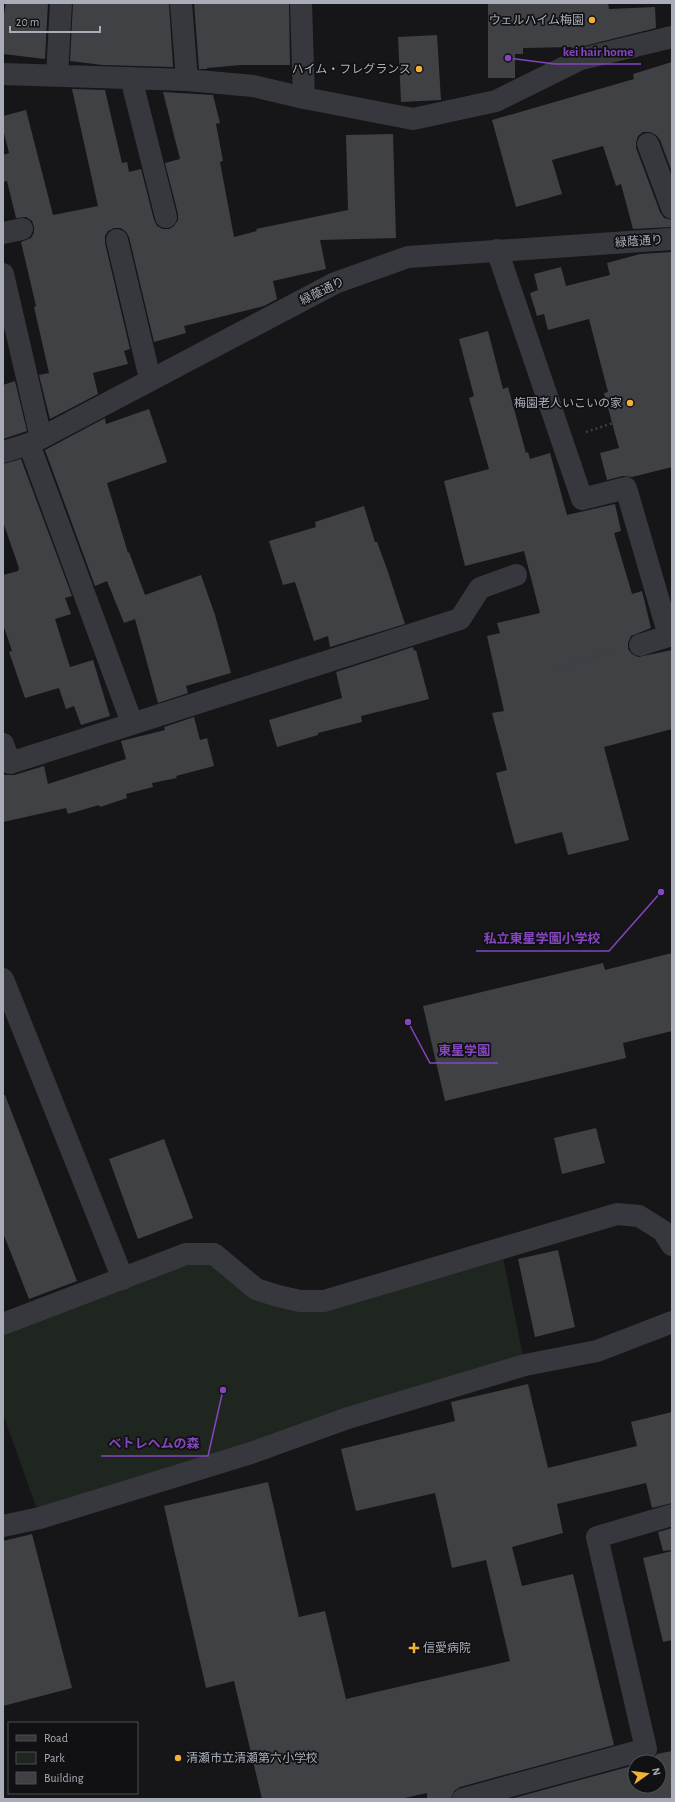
<svg xmlns="http://www.w3.org/2000/svg" width="675" height="1802" viewBox="0 0 675 1802" font-family="'Alegreya Sans','Noto Sans JP',sans-serif">
<style>
.green{fill:#1e261f}
.building{fill:#404145}
.lines{fill:none;stroke-linecap:round;stroke-linejoin:round}
.path{stroke:#3d3f44;stroke-width:2.5;stroke-dasharray:2 3;stroke-linecap:butt}
.minor{stroke:#37383d;stroke-width:22}
.poi-dot{fill:#f2b134;stroke:#111113;stroke-width:1.5}
.labels{text-anchor:middle;dominant-baseline:central;stroke-width:3.5;stroke-linejoin:round;paint-order:stroke}
.poi-label{font-size:12px;fill:#a8adb8;stroke:#111113;text-anchor:end}
.street-label{font-size:12px;fill:#a8adb8;stroke:#111113}
.leader{fill:none;stroke:#8446be;stroke-width:1.5}
.callout-dot{fill:#8446be;stroke:#111113;stroke-width:1.5}
.callout-label{font-size:13px;text-anchor:middle;font-weight:bold;fill:#8446be;stroke:#111113;stroke-width:3.5;stroke-linejoin:round;paint-order:stroke}
</style>
<rect width="100%" height="100%" fill="#161618"/>
<path class="green" d="M 501,1248 L 525,1365 L 40,1518 L 3,1414 L 3,1324 L 186,1254 L 300,1301 Z"/>
<path class="building" d="M 6,3 L 48,3 L 45,59 L 3,54 L 3,19 Z
M 73,3 L 169,3 L 173,67 L 102,65 L 70,61 Z
M 194,3 L 289,3 L 290,65 L 241,65 L 207,68 L 207,69 L 199,69 Z
M 488,3 L 608,3 L 609,9 L 655,7 L 656,28 L 572,49 L 572,47 L 523,48 L 523,54 L 515,54 L 515,78 L 488,78 Z
M 437,35 L 441,100 L 401,102 L 398,37 Z
M 672,62 L 672,172 L 660,140 L 656,135 L 650,132 L 643,132 L 638,136 L 636,142 L 636,148 L 660,212 L 664,218 L 672,220 L 672,227 L 633,229 L 621,184 L 616,186 L 603,146 L 552,160 L 562,194 L 516,207 L 492,120 L 634,79 L 633,74 Z
M 72,89 L 105,90 L 122,163 L 127,162 L 129,172 L 141,169 L 154,220 L 157,226 L 163,229 L 169,229 L 174,226 L 178,220 L 178,214 L 165,163 L 180,159 L 163,92 L 213,95 L 220,123 L 216,124 L 223,161 L 220,162 L 234,237 L 257,231 L 256,229 L 348,210 L 346,135 L 393,134 L 396,238 L 320,240 L 326,269 L 273,281 L 277,299 L 264,306 L 184,326 L 186,333 L 154,342 L 129,237 L 126,232 L 121,228 L 114,228 L 108,231 L 105,236 L 105,243 L 130,349 L 124,351 L 128,364 L 93,373 L 98,394 L 50,419 L 39,375 L 49,373 L 34,307 L 36,306 L 21,242 L 31,238 L 34,233 L 34,227 L 32,221 L 26,217 L 16,218 L 7,181 L 3,182 L 3,155 L 9,153 L 3,129 L 3,116 L 26,110 L 53,215 L 98,206 Z
M 672,252 L 672,467 L 632,477 L 623,476 L 607,480 L 600,453 L 619,448 L 604,393 L 608,392 L 589,319 L 548,330 L 544,314 L 537,316 L 530,293 L 538,290 L 534,274 L 561,267 L 566,286 L 610,275 L 607,263 L 640,254 Z
M 488,331 L 503,389 L 508,387 L 526,453 L 528,452 L 530,459 L 550,453 L 567,515 L 615,504 L 621,531 L 614,533 L 632,594 L 642,591 L 651,628 L 631,636 L 628,643 L 628,649 L 632,654 L 638,657 L 672,650 L 672,729 L 604,747 L 629,840 L 568,855 L 562,832 L 515,844 L 496,773 L 507,770 L 492,713 L 504,711 L 487,636 L 500,633 L 497,623 L 540,613 L 524,551 L 465,566 L 444,481 L 489,469 L 469,398 L 474,396 L 459,339 Z
M 15,381 L 27,431 L 3,439 L 3,385 Z
M 149,409 L 167,462 L 107,483 L 128,553 L 129,552 L 145,595 L 201,575 L 215,615 L 231,673 L 186,686 L 188,693 L 158,703 L 135,619 L 124,623 L 107,581 L 95,586 L 45,450 L 105,418 L 106,424 Z
M 21,459 L 72,596 L 65,598 L 71,614 L 55,619 L 70,667 L 93,660 L 110,716 L 81,725 L 74,706 L 66,709 L 59,688 L 25,698 L 9,652 L 12,651 L 3,624 L 3,575 L 18,571 L 19,568 L 3,522 L 3,464 Z
M 364,506 L 375,542 L 377,542 L 387,569 L 405,624 L 330,647 L 328,636 L 314,641 L 295,582 L 283,585 L 269,541 L 316,527 L 315,522 Z
M 413,647 L 414,651 L 416,650 L 429,699 L 361,716 L 362,722 L 318,733 L 318,735 L 277,747 L 269,720 L 342,698 L 336,672 Z
M 194,717 L 200,740 L 207,738 L 214,766 L 176,776 L 177,778 L 152,783 L 153,787 L 126,794 L 127,798 L 100,807 L 99,805 L 68,814 L 66,808 L 3,822 L 3,775 L 14,775 L 44,766 L 48,784 L 126,759 L 121,741 L 165,730 L 164,727 Z
M 672,953 L 672,1031 L 623,1043 L 626,1058 L 445,1101 L 423,1006 L 603,963 L 605,970 Z
M 3,1095 L 5,1095 L 77,1281 L 29,1299 L 3,1233 Z
M 596,1128 L 605,1163 L 562,1174 L 554,1138 Z
M 164,1139 L 193,1218 L 138,1239 L 109,1159 Z
M 558,1250 L 575,1327 L 535,1337 L 518,1259 Z
M 528,1384 L 548,1468 L 637,1446 L 631,1422 L 672,1412 L 672,1503 L 652,1508 L 646,1483 L 557,1504 L 563,1533 L 512,1547 L 522,1586 L 573,1574 L 614,1745 L 460,1787 L 454,1791 L 451,1799 L 427,1799 L 427,1793 L 400,1799 L 262,1799 L 234,1681 L 206,1688 L 164,1506 L 268,1482 L 299,1617 L 325,1611 L 346,1699 L 510,1661 L 486,1560 L 452,1568 L 435,1493 L 356,1511 L 341,1449 L 455,1421 L 451,1402 Z
M 672,1528 L 672,1550 L 663,1551 L 658,1532 Z
M 32,1534 L 72,1688 L 3,1706 L 3,1541 Z
M 672,1551 L 672,1640 L 663,1642 L 643,1558 Z
M 672,1751 L 672,1799 L 510,1799 L 635,1765 L 635,1786 L 659,1786 L 659,1762 L 646,1762 L 654,1758 L 657,1754 Z"/>
<g class="lines">
<path class="path" d="M 586,432 L 613,423
M 554,668 L 614,652"/>
<path class="minor" d="M 181,3 L 187,80
M 301,3 L 304,98
M 3,74 L 187,80 L 253,86 L 304,98 L 413,119 L 496,101 L 581,59 L 672,37
M 57,75 L 61,3
M 131,78 L 166,217
M 648,144 L 672,208
M 3,233 L 22,229
M 117,240 L 150,379
M 497,250 L 582,499 L 626,488 L 669,636
M 3,274 L 41,438
M 29,444 L 132,723
M 3,452 L 29,444 L 41,438 L 335,283 L 408,257 L 672,239
M 640,645 L 672,635
M 3,744 L 10,763 L 460,619 L 480,588 L 516,575
M 3,979 L 123,1279
M 3,1324 L 186,1254 L 214,1254 L 256,1289 L 278,1296 L 300,1301 L 324,1301 L 617,1214 L 639,1216 L 663,1231 L 672,1245
M 3,1526 L 40,1518 L 254,1452 L 348,1418 L 525,1365 L 597,1351 L 672,1322
M 463,1799 L 646,1749 L 597,1537 L 672,1515"/>
</g>
<g class="poi-dot">
<circle cx="592" cy="20" r="4"/>
<circle cx="419" cy="69" r="4"/>
<circle cx="630" cy="403" r="4"/>
<path d="M412 1642h4v4h4v4h-4v4h-4v-4h-4v-4h4z"/>
<circle cx="178" cy="1758" r="4"/>
</g>
<g class="labels">
<g class="poi-label">
<text x="584" y="20">ウェルハイム梅園</text>
<text x="411" y="69">ハイム・フレグランス</text>
<text x="622" y="403">梅園老人いこいの家</text>
<text x="423" y="1648" text-anchor="start">信愛病院</text>
<text x="186" y="1758" text-anchor="start">清瀬市立清瀬第六小学校</text>
</g>
<g class="street-label">
<text transform="translate(639 241) rotate(-4)">緑蔭通り</text>
<text transform="translate(322 291) rotate(-26)">緑蔭通り</text>
</g>
</g>
<path class="leader" d="M508 58L555 64H641M661 892L609 951H476M408 1022L430 1063H498M223 1390L208 1456H101"/>
<g class="callout-dot">
<circle cx="508" cy="58" r="4"/>
<circle cx="661" cy="892" r="4"/>
<circle cx="408" cy="1022" r="4"/>
<circle cx="223" cy="1390" r="4"/>
</g>
<g class="callout-label">
<text x="598" y="56">kei hair home</text>
<text x="542" y="943">私立東星学園小学校</text>
<text x="464" y="1055">東星学園</text>
<text x="154" y="1448">ベトレヘムの森</text>
</g>
<rect width="675" height="1802" fill="none" stroke="#a8adb8" stroke-width="8"/>
<rect x="8" y="1722" width="130" height="72" fill="#111113" stroke="#4d4f55"/>
<rect x="16" y="1735" width="20" height="6" fill="#37383d" stroke="#4d4f55"/>
<text x="44" y="1742" font-size="12" fill="#a8adb8">Road</text>
<rect x="16" y="1752" width="20" height="12" fill="#1e261f" stroke="#4d4f55"/>
<text x="44" y="1762" font-size="12" fill="#a8adb8">Park</text>
<rect x="16" y="1772" width="20" height="12" fill="#404145" stroke="#4d4f55"/>
<text x="44" y="1782" font-size="12" fill="#a8adb8">Building</text>
<g transform="translate(647 1774) rotate(76)"><circle r="19" fill="#111113" stroke="#4d4f55"/>
<path d="M0-3L7 15L0 10L-7 15Z" fill="#f2b134"/>
<text y="-6" font-size="11" font-weight="bold" text-anchor="middle" fill="#a8adb8">N</text>
</g>
<path d="M10 26v6h90v-6" fill="none" stroke="#a8adb8" stroke-width="2"/>
<text x="16" y="26" font-size="12" fill="#a8adb8" stroke="#111113" stroke-width="3" paint-order="stroke">20 m</text>
</svg>
